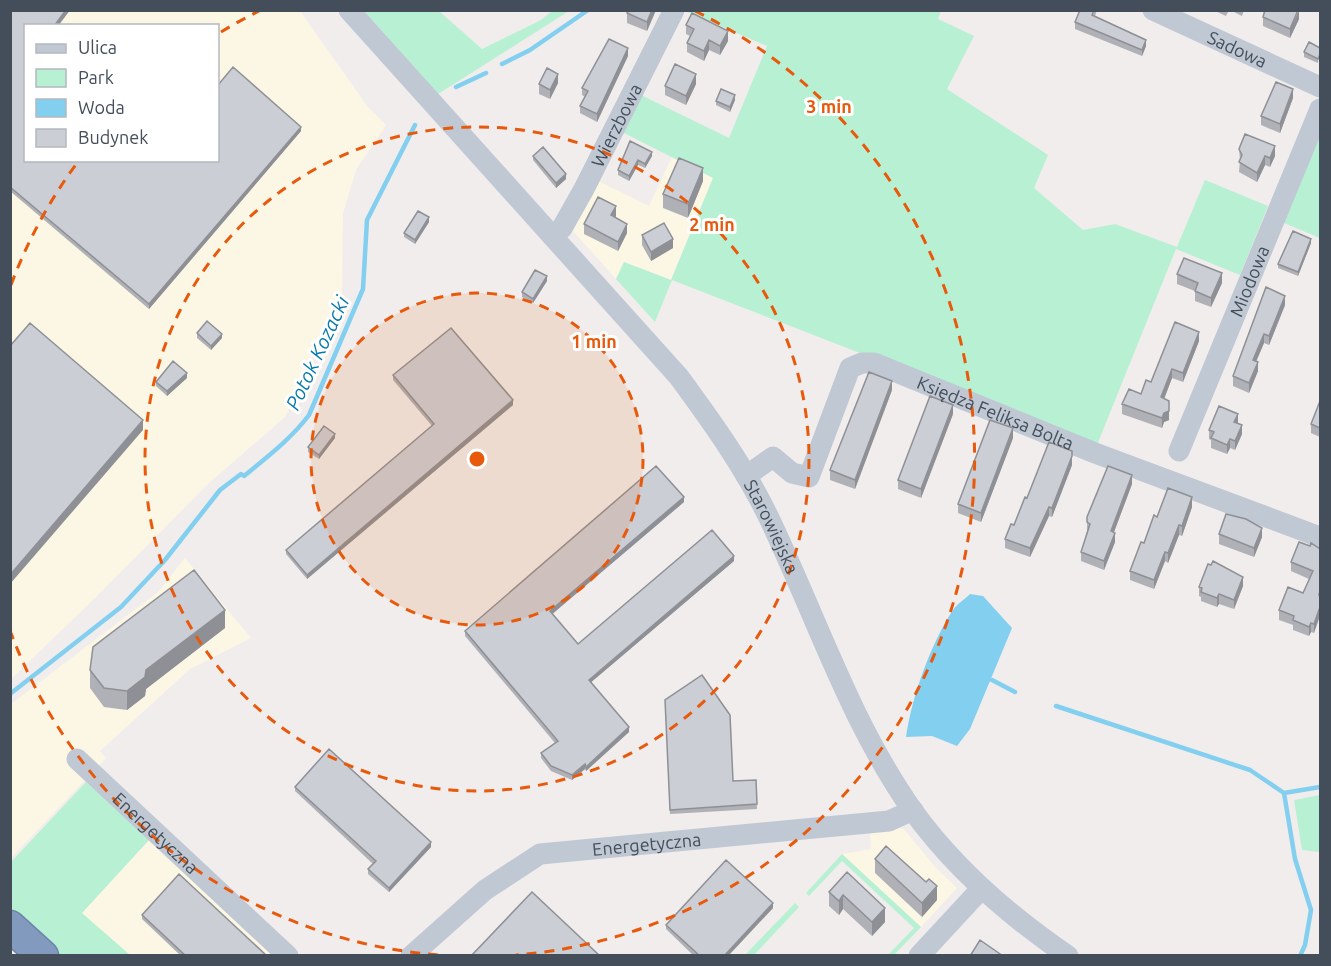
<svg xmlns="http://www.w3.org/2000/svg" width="1331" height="966" viewBox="0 0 1331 966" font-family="Ubuntu,sans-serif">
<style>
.commercial{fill:#fcf7e4;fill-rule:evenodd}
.green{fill:#b8f0d3}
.water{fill:#83cfef}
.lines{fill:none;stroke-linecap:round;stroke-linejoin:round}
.stream{stroke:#83cfef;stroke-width:4.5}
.highway-casing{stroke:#6d85aa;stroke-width:33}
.minor{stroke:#bfc8d3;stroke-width:21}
.highway{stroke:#829abe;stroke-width:30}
.wall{fill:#afb1b7}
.shaded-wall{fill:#8e9095}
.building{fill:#cbced5;stroke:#8e9095;stroke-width:1.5}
.ring{fill:none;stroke:#e8590c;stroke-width:3;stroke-dasharray:10 8}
.labels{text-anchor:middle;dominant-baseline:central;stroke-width:6;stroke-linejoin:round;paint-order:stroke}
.street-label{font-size:18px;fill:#444e5b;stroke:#fff}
.water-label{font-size:20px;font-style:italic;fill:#077aab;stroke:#fff}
.centre{fill:#e8590c;stroke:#fff;stroke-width:3}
.ring-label{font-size:18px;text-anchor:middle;font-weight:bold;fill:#e8590c;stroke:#fff;stroke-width:6;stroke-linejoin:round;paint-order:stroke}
</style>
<rect width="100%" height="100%" fill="#f0edec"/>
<path class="commercial" d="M 11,11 L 300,11 L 368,107 L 386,125 L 356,170 L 343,213 L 342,292 L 285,417 L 209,483 L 93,600 L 11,679 ZM 26,26 L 218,26 L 218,160 L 26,160 Z
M 672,157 L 713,178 L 671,280 L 624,262 L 616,279 L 573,231 L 598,181 L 649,206 Z
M 185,558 L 251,638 L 190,669 L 100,751 L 106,758 L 11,858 L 11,704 L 158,592 Z
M 903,828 L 936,868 L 957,888 L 921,927 L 842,854 L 871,849 L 870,831 Z
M 149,840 L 274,955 L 130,955 L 82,913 Z"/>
<path class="green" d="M 364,11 L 439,11 L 482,49 L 541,20 L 552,11 L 569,11 L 438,94 Z
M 685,11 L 941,11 L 938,19 L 974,36 L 947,89 L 1048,155 L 1034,188 L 1083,230 L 1115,224 L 1177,247 L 1205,180 L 1268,206 L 1240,275 L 1176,249 L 1097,445 L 672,280 L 655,322 L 616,279 L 624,262 L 671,280 L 713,178 L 622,132 L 641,95 L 729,138 L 767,46 Z
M 1320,132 L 1320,238 L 1284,223 Z
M 86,782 L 149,840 L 82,913 L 130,955 L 57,955 L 11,913 L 11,862 Z
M 1320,795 L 1320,852 L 1302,850 L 1294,800 Z
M 842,854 L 921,927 L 894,955 L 888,955 L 914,928 L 842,861 L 809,896 L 806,893 Z
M 795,903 L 799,907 L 754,955 L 745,955 Z"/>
<path class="water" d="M 970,594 L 983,596 L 1012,628 L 970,729 L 957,746 L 932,736 L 906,737 C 912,697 930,645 953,610 C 957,604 965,599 970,594 Z"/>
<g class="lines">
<path class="stream" d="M 502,64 L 530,50 L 588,10
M 456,87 L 486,73
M 992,680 L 1015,692
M 10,694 L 121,607 L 165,560 L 220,490 L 241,474 L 244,476 C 267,457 291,439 309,415 L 363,289 L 367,220 L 415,125
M 1056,706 L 1250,770 L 1284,793 L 1320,787
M 1284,793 L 1295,859 L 1311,910 L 1305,945 L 1300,956"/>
<defs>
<path id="highway" d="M 10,926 L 43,956"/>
</defs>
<use href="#highway" class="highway-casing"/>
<g class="minor">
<path id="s1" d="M 349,10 L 679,377 C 712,422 745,468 769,518 C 816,616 850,722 913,811 C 955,869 1008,915 1068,956"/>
<path id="s2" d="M 1153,10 L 1320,87"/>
<path id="s3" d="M 552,236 L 562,228 L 584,189 L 674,10"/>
<path id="s4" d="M 1179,451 L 1320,109"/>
<path id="s5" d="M 746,476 L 773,457 L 792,473 L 809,477 L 850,368 L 862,363 L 874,363 L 1095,453 L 1320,537"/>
<path id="s6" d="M 77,759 L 288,956"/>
<path id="s7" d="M 411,956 L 485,890 L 540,854 L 889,821 L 913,810"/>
<path d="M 919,956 L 981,889"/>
</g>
<use href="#highway" class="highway"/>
</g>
<path class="wall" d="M 10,10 L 70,10 L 58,26 L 26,26 L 26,160 L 301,131 L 149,309 L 10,191 Z
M 656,10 L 647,31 L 627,23 L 627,13 Z
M 1097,10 L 1095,16 L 1146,46 L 1142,56 L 1075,29 L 1075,22 Z
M 1213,10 L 1229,10 L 1226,16 Z
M 1230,10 L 1244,10 L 1242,16 Z
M 1263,17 L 1299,19 L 1290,38 L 1263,26 Z
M 686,25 L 728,41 L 720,55 L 709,50 L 704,61 L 687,52 L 687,43 L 690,36 L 686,34 Z
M 1320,48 L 1318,63 L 1304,57 L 1304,52 Z
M 628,56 L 597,122 L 580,113 L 580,106 L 585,97 L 582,95 L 582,88 Z
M 558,83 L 550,99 L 539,94 L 539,84 Z
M 696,84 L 686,105 L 665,95 L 665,86 Z
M 1293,98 L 1280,133 L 1261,125 L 1261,116 Z
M 735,100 L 730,112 L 716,105 L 716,101 Z
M 630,141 L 652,156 L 645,168 L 638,165 L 629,181 L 618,175 L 618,170 Z
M 1239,149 L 1275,156 L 1270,167 L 1265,165 L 1257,182 L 1239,172 L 1240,160 Z
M 533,156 L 566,179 L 556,188 L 533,160 Z
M 703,181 L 688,218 L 663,208 L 663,194 Z
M 616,216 L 615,217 L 627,233 L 618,251 L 584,234 L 584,224 Z
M 429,222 L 415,244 L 404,237 L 404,233 Z
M 642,235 L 673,248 L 651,261 L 642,245 Z
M 1311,243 L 1298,276 L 1278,268 L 1278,264 Z
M 1177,274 L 1222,283 L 1211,307 L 1195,301 L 1195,291 L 1177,284 Z
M 547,281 L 533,303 L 522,297 L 522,292 Z
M 1285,305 L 1269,345 L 1264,343 L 1256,361 L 1258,371 L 1249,393 L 1233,386 L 1233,376 Z
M 197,333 L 222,338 L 211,350 L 197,338 Z
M 1199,341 L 1183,382 L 1172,378 L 1164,399 L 1169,420 L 1164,422 L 1162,428 L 1122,414 L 1122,404 L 1141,394 L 1151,382 Z
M 393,375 L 513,405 L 307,579 L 286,554 L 286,550 L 432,426 L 393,380 Z
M 187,378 L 167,396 L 156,386 L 156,382 Z
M 892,390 L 855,489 L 830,480 L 830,470 Z
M 1320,401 L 1320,437 L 1311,433 L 1311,424 Z
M 953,414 L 921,498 L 898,489 L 898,480 Z
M 1237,423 L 1242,434 L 1235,450 L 1230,448 L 1227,454 L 1211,448 L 1211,440 L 1209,439 L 1209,430 Z
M 335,438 L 319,459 L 308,452 L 308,447 Z
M 1013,438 L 981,522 L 958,513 L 958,504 Z
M 1072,465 L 1052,517 L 1049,516 L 1030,557 L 1005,548 L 1005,539 L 1014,525 L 1027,498 Z
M 1132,484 L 1114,532 L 1115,542 L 1104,570 L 1081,561 L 1081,552 L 1087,532 L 1087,517 Z
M 684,502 L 552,614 L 578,644 L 734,561 L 591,682 L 629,732 L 586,771 L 585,769 L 572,780 L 551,771 L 541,758 L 541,753 L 555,743 L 465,636 L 465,631 Z
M 1192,507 L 1182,536 L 1179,535 L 1168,563 L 1165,561 L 1154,589 L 1130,580 L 1130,571 L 1157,517 Z
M 1219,534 L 1262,537 L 1254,557 L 1219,544 Z
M 1310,546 L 1320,549 L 1314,633 L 1311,632 L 1309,636 L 1293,630 L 1293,625 L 1279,620 L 1279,610 L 1303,593 L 1309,579 L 1291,571 L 1291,562 Z
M 1243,586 L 1234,609 L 1219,604 L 1217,607 L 1201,601 L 1201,597 L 1199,596 L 1199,587 Z
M 225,628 L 146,689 L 145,696 L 127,710 L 104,707 L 90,688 L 90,670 Z
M 665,700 L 733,781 L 756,780 L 757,809 L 670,814 Z
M 295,787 L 431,847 L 389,892 L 368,874 L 368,869 L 373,864 L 295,791 Z
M 875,859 L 937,900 L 922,917 L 875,873 Z
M 847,872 L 885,922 L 872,936 L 843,909 L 839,915 L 829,906 L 829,892 Z
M 773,908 L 728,956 L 694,956 L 666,929 L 666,925 Z
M 142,915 L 267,956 L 181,956 L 142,919 Z"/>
<path class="shaded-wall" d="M 66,10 L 70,10 L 58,26 L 54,26 Z
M 652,10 L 656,10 L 647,31 L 647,22 Z
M 1299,10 L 1299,19 L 1290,38 L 1290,29 Z
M 728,31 L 728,41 L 720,55 L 720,46 Z
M 709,40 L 709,50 L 704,61 L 704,51 Z
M 1146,40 L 1146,46 L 1142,56 L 1142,50 Z
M 628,48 L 628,56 L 597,122 L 597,114 Z
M 558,74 L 558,83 L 550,99 L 550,90 Z
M 696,74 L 696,84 L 686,105 L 686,96 Z
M 1293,89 L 1293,98 L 1280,133 L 1280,124 Z
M 735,95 L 735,100 L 730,112 L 730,107 Z
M 301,127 L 301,131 L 149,309 L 149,304 Z
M 1275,146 L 1275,156 L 1270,167 L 1270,158 Z
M 652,152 L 652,156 L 645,168 L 645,164 Z
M 1265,156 L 1265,165 L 1257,182 L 1257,173 Z
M 638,160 L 638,165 L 629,181 L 629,176 Z
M 703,168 L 703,181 L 688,218 L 688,204 Z
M 566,174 L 566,179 L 556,188 L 556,183 Z
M 616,206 L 616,216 L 611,225 L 611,215 Z
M 429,217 L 429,222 L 415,244 L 415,240 Z
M 627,224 L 627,233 L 618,251 L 618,242 Z
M 673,239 L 673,248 L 651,261 L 651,252 Z
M 1311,239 L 1311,243 L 1298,276 L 1298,272 Z
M 1222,273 L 1222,283 L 1211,307 L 1211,298 Z
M 547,276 L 547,281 L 533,303 L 533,299 Z
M 1285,296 L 1285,305 L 1269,345 L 1269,336 Z
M 1199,332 L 1199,341 L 1183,382 L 1183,373 Z
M 222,334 L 222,338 L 211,350 L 211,346 Z
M 1264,334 L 1264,343 L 1253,369 L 1253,360 Z
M 1258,362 L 1258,371 L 1249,393 L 1249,383 Z
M 1172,369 L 1172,378 L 1161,407 L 1161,397 Z
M 187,373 L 187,378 L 167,396 L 167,391 Z
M 892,381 L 892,390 L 855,489 L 855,480 Z
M 513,400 L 513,405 L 307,579 L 307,575 Z
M 1169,401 L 1169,420 L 1164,422 L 1162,428 L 1162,418 Z
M 953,405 L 953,414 L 921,498 L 921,489 Z
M 1238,414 L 1238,423 L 1234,422 Z
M 143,420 L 143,430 L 10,584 L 10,575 Z
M 1242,425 L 1242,434 L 1235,450 L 1235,441 Z
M 1013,428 L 1013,438 L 981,522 L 981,513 Z
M 335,434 L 335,438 L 319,459 L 319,455 Z
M 1230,439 L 1230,448 L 1227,454 L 1227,445 Z
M 1072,451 L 1072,465 L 1052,517 L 1052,508 Z
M 1132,475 L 1132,484 L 1111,540 L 1111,531 Z
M 684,497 L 684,502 L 550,616 L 550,611 Z
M 1192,497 L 1192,507 L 1182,536 L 1182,526 Z
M 1049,507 L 1049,516 L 1030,557 L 1030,548 Z
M 1179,525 L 1179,535 L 1168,563 L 1168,553 Z
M 1262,528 L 1262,537 L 1254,557 L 1254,548 Z
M 1115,533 L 1115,542 L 1104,570 L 1104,561 Z
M 1165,552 L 1165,561 L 1154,589 L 1154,580 Z
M 734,556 L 734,561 L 589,684 L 589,680 Z
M 1243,577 L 1243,586 L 1234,609 L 1234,600 Z
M 1219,594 L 1219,604 L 1217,607 L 1217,598 Z
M 1320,607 L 1320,616 L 1314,633 L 1314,624 Z
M 225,610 L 225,628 L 146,689 L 145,696 L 127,710 L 127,691 L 146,670 Z
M 1311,623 L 1311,632 L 1309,636 L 1309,627 Z
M 629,727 L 629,732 L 586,771 L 586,767 Z
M 585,764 L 585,769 L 572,780 L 572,775 Z
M 431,842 L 431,847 L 389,892 L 389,888 Z
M 937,886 L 937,900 L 922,917 L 922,903 Z
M 843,895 L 843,909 L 839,915 L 839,901 Z
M 773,903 L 773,908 L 728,956 L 724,956 Z
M 885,908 L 885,922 L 872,936 L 872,922 Z"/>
<path class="building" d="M 10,10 L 66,10 L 54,26 L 26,26 L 26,160 L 218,160 L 218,85 L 233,67 L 301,127 L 149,304 L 10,187 Z
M 629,10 L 652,10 L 647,22 L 627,13 Z
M 1080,10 L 1094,10 L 1092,15 L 1146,40 L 1142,50 L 1075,22 Z
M 1265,10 L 1298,10 L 1290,29 L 1263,17 Z
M 692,13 L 728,31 L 720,46 L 709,40 L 704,51 L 687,43 L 694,29 L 686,25 Z
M 609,39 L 628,48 L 597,114 L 580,106 L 588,91 L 582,88 Z
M 1309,42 L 1320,48 L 1320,54 L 1318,59 L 1304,52 Z
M 675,64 L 696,74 L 686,96 L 665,86 Z
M 547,68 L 558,74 L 550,90 L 539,84 Z
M 1276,82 L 1293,89 L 1280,124 L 1261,116 Z
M 721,89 L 735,95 L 730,107 L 716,101 Z
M 1245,134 L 1275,146 L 1270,158 L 1265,156 L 1257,173 L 1239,162 L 1242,155 L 1239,149 Z
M 630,141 L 652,152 L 645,164 L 638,160 L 629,176 L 618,170 Z
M 543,147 L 566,174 L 556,183 L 533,156 Z
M 679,158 L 703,168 L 688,204 L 663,194 Z
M 598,197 L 616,206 L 611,215 L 627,224 L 618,242 L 584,224 Z
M 418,211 L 429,217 L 415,240 L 404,233 Z
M 664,223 L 673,239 L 651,252 L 642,235 Z
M 1293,231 L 1311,239 L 1298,272 L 1278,264 Z
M 1184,258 L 1222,273 L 1211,298 L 1195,291 L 1198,283 L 1177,274 Z
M 535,270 L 547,276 L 533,299 L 522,292 Z
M 1266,287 L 1285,296 L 1269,336 L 1264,334 L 1253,360 L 1258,362 L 1249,383 L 1233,376 Z
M 207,321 L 222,334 L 211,346 L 197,333 Z
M 1175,322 L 1199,332 L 1183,373 L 1172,369 L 1161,397 L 1169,401 L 1169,411 L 1164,413 L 1162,418 L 1122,404 L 1129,389 L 1141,394 L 1146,380 L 1151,382 Z
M 30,323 L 143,420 L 10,575 L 10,346 Z
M 451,328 L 513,400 L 307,575 L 286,550 L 434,424 L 393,375 Z
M 173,361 L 187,373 L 167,391 L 156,382 Z
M 869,372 L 892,381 L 855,480 L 830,470 Z
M 930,396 L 953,405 L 921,489 L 898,480 Z
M 1320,401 L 1320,428 L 1311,424 Z
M 1219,406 L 1238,414 L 1234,422 L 1242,425 L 1235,441 L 1230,439 L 1227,445 L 1211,438 L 1214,432 L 1209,430 Z
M 990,420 L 1013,428 L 981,513 L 958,504 Z
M 324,426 L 335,434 L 319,455 L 308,447 Z
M 1049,442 L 1072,451 L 1072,456 L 1052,508 L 1049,507 L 1030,548 L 1005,539 L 1011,524 L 1014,525 L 1025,497 L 1027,498 Z
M 656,466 L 684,497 L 550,611 L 578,644 L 712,530 L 734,556 L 589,680 L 629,727 L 586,767 L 585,764 L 572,775 L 551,766 L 541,753 L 558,741 L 465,631 Z
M 1108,466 L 1132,475 L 1111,531 L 1115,533 L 1104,561 L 1081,552 L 1090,524 L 1087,522 L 1087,517 Z
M 1168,488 L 1192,497 L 1182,526 L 1179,525 L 1168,553 L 1165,552 L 1154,580 L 1130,571 L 1141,542 L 1144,543 L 1154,515 L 1157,517 Z
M 1226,514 L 1246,519 L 1262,528 L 1254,548 L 1219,534 Z
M 1299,542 L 1310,546 L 1311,543 L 1320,549 L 1320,591 L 1319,595 L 1320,597 L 1320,607 L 1314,624 L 1311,623 L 1309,627 L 1293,620 L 1294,616 L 1279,610 L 1288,587 L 1303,593 L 1313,571 L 1291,562 Z
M 1213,561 L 1243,577 L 1234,600 L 1219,594 L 1217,598 L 1201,592 L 1202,588 L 1199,587 L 1208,564 L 1211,565 Z
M 194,570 L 225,610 L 146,670 L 145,677 L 127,691 L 104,688 L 90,670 L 93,647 Z
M 702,675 L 730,715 L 733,781 L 756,780 L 757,804 L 670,810 L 665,700 Z
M 329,749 L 431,842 L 389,888 L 368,869 L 376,861 L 295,787 Z
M 886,846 L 926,882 L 929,879 L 937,886 L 922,903 L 875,859 Z
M 726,860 L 773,903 L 724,956 L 700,956 L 666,925 Z
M 847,872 L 885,908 L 872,922 L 843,895 L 839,901 L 829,892 Z
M 179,874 L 267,956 L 186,956 L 142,915 Z
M 532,892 L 600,956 L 471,956 Z
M 980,940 L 1003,956 L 970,956 Z"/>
<circle cx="477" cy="459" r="166" fill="#e8590c" fill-opacity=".12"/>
<g class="ring">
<circle cx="477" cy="459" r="166"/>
<circle cx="477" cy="459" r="332"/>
<path d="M438 955A498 498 0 0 1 11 633M11 285A498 498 0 0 1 77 163M221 32A498 498 0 0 1 259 11M695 11A498 498 0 0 1 516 955"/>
</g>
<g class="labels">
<g class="street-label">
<text stroke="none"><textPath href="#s2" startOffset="93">Sadowa</textPath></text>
<text stroke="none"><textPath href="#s3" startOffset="129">Wierzbowa</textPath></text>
<text stroke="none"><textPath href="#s4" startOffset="184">Miodowa</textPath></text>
<text stroke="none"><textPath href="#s5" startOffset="348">Księdza Feliksa Bolta</textPath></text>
<text stroke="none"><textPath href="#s1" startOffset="670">Starowiejska</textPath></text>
<text stroke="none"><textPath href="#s6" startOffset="108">Energetyczna</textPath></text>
<text stroke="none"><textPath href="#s7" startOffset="272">Energetyczna</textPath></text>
</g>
<g class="water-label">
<text transform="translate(317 353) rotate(-65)">Potok Kozacki</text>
</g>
</g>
<circle cx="477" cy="459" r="9" class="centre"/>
<g class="ring-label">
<text x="829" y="113">3 min</text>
<text x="712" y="231">2 min</text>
<text x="594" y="348">1 min</text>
</g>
<rect width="1331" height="966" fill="none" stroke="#444e5b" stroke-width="24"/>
<rect x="24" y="24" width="195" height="138" fill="#ffffff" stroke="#b4b8bd" stroke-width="1.5"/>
<rect x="36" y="44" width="30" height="9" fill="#bfc8d3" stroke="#b4b8bd" stroke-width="1.5"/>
<text x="78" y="54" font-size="18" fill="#444e5b">Ulica</text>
<rect x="36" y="69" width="30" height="18" fill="#b8f0d3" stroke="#b4b8bd" stroke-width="1.5"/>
<text x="78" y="84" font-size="18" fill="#444e5b">Park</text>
<rect x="36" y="99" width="30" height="18" fill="#83cfef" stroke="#b4b8bd" stroke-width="1.5"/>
<text x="78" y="114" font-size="18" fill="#444e5b">Woda</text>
<rect x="36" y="129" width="30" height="18" fill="#cbced5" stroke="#b4b8bd" stroke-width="1.5"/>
<text x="78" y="144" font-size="18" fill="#444e5b">Budynek</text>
</svg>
